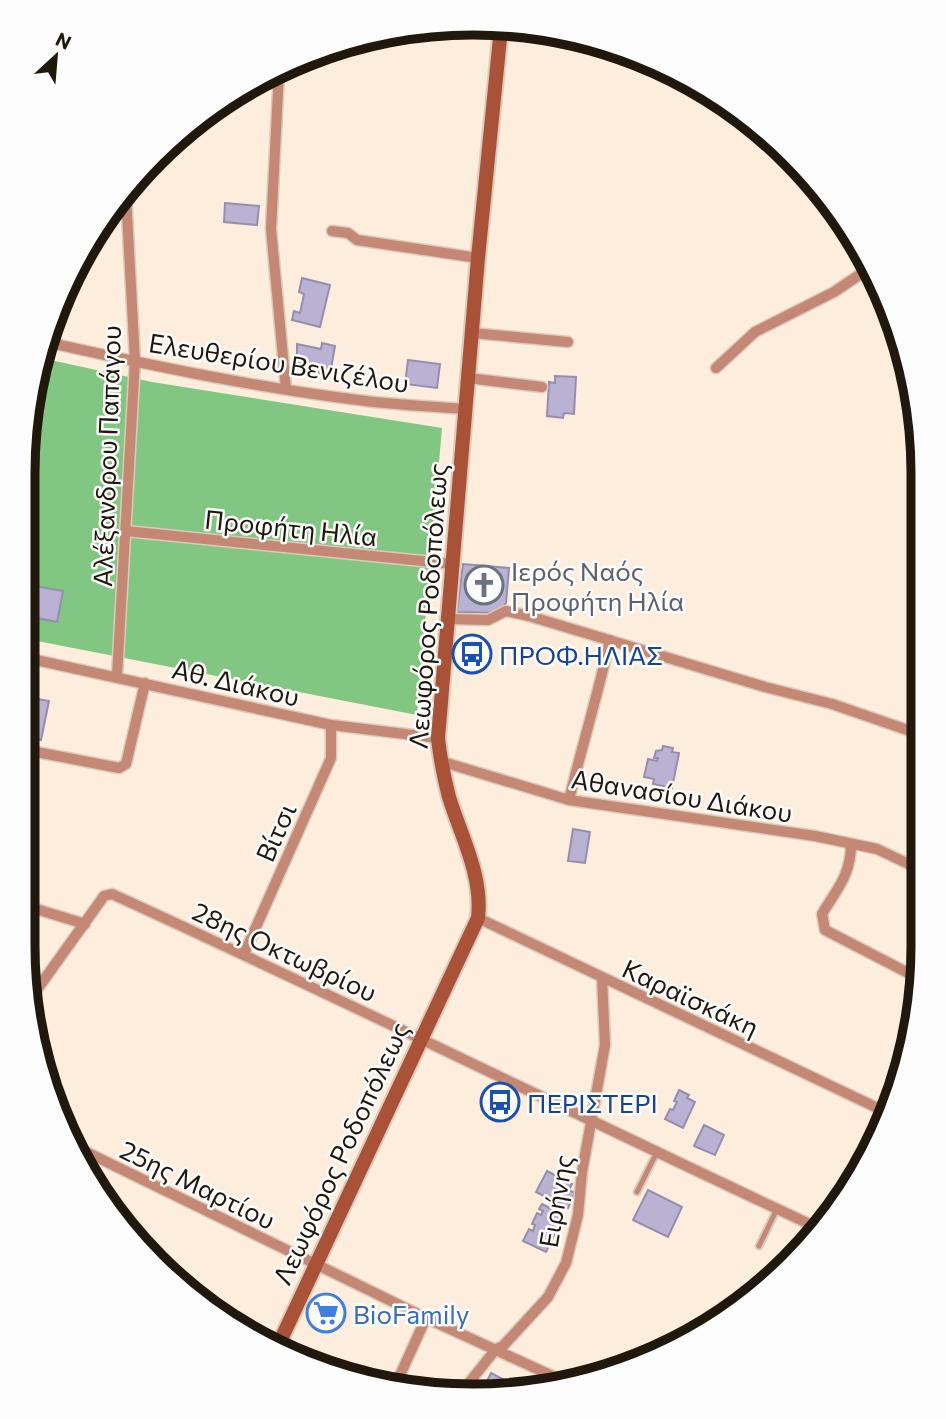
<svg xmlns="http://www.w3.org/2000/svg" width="946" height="1419" viewBox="0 0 946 1419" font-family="Commissioner,sans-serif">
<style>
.forest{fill:#81c782}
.building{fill:#bab2d3;stroke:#968eae;stroke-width:2}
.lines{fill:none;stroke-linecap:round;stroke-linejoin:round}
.lane-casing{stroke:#dacbbb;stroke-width:9}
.street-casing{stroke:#dacbbb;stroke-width:13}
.secondary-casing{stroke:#dacbbb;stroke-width:18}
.lane{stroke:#c58875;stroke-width:5}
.street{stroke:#c58875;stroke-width:10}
.secondary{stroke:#aa5238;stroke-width:14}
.labels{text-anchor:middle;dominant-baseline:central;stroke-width:5;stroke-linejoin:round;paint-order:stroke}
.street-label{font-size:26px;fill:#21180d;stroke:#fdfdfd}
.worship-label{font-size:26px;fill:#5b616d;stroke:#fdfdfd;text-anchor:start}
.transit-label{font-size:26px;fill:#164399;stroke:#fdfdfd;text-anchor:start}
.shop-label{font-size:26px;fill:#366cbe;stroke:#fdfdfd;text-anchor:start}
.rim{fill:none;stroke:#21180d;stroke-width:9}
</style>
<rect width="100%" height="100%" fill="#fdeddc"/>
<path class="forest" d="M 41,358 L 152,382 L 442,428 L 417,715 L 27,639 L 31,386 Z"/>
<path class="building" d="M 225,203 L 259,206 L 257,225 L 224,222 Z
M 302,278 L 330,285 L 320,327 L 292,320 L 294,311 L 300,313 L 304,294 L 299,292 Z
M 322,343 L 335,346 L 330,375 L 297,368 L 297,344 L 321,349 Z
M 408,360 L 440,364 L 437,388 L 405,384 Z
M 555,376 L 576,377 L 574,414 L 564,413 L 563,418 L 547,416 L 549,382 L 555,383 Z
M 463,564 L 509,568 L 506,603 L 499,613 L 457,612 Z
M 28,585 L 63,591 L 57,622 L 28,616 Z
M 27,697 L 49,701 L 41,740 L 26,737 Z
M 663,746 L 673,748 L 672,752 L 679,753 L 672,788 L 653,784 L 654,779 L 644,777 L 648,759 L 657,761 L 658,758 L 654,758 L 656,751 L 662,750 Z
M 573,829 L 590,832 L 585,863 L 568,861 Z
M 679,1090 L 689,1095 L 687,1098 L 695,1102 L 683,1128 L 665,1119 L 670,1109 L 673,1110 L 677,1102 L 674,1101 Z
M 704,1125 L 724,1135 L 715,1155 L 694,1146 Z
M 547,1171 L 572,1184 L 569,1190 L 575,1193 L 568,1208 L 536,1192 Z
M 648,1190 L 682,1207 L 668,1237 L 633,1220 Z
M 542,1204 L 564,1215 L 546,1252 L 523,1241 L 529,1229 L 533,1231 L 535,1225 L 532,1224 L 537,1213 L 541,1215 L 543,1211 L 539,1209 Z
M 323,1297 L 341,1305 L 329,1329 L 312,1320 Z
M 295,1349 L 319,1360 L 316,1366 L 301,1362 L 291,1357 Z
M 491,1373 L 522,1389 L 521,1390 L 481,1393 Z"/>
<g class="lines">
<defs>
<path id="lane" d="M 637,1192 L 657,1152
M 759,1246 L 777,1209"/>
<path id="street" d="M 279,72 L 271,229 L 286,389
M 332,231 L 348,233 L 357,240 L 478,258
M 472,333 L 568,342
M 46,342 C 149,365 253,387 358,400 C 393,405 429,406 465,409
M 716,368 L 755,332 L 834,292 L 868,269
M 468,378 L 542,387
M 126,531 L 452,564
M 447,619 L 488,620 L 506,611 L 529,616 L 765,687 L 832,704 L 919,734
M 27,658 L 331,725 L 438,738
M 117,676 L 135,361 L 126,195
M 26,750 L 119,768 L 126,764 L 145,683
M 440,761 L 569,800 L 815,836 L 877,849 L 917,868
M 569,800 C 582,746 598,694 610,640
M 851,844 C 851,875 837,889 822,914 L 825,930 L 916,977
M 23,905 L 85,924
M 478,918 L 888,1113
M 244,954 L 331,758 L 331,725
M 31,998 L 104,896 L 112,894 C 349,1002 582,1118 818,1228
M 74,1146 L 426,1318 L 570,1384
M 396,1384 L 426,1318
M 460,1394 L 496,1349 L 503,1346 L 548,1297 L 566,1263 L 578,1215 L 582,1172 L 605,1045 L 602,978"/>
<path id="secondary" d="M 277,1348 L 478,918 C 483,876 461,836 449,797 C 444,777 440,758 438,738 L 478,258 L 501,28"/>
</defs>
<use href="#lane" class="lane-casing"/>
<use href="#street" class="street-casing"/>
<use href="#secondary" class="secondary-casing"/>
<use href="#lane" class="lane"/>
<use href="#street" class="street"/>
<use href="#secondary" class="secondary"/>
</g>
<defs>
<symbol id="church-ring" viewBox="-11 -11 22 22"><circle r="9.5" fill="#fdfdfd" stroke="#6b7280" stroke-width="1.5"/><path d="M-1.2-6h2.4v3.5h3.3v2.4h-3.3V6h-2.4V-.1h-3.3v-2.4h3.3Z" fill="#6b7280"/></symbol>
<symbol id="bus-ring" viewBox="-11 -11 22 22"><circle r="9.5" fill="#fdfdfd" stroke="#1a4fb4" stroke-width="1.5"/><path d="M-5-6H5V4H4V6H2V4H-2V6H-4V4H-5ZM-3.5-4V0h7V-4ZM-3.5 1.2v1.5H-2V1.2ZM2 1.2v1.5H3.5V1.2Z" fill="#1a4fb4"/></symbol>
<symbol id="supermarket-ring" viewBox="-11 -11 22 22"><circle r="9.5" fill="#fdfdfd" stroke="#3f7fe0" stroke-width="1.5"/><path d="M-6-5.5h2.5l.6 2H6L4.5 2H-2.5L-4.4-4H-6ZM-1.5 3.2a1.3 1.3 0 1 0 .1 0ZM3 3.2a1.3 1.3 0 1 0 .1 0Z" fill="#3f7fe0"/></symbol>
</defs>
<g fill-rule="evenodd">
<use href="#church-ring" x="462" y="563" width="44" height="44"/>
<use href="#bus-ring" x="450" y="632" width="44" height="44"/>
<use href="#bus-ring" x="478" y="1080" width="44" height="44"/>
<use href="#supermarket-ring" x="304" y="1291" width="44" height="44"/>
</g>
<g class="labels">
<g class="street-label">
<text transform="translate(279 362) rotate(9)">Ελευθερίου Βενιζέλου</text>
<text transform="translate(106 456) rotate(-88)">Αλέξανδρου Παπάγου</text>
<text transform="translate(291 527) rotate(6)">Προφήτη Ηλία</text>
<text transform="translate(427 606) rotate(-86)">Λεωφόρος Ροδοπόλεως</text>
<text transform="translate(236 682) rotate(13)">Αθ. Διάκου</text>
<text transform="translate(682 795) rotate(9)">Αθανασίου Διάκου</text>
<text transform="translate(275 832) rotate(-66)">Βίτσι</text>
<text transform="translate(285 951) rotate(25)">28ης Οκτωβρίου</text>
<text transform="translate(691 997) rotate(25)">Καραϊσκάκη</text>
<text transform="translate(340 1153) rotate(-65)">Λεωφόρος Ροδοπόλεως</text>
<text transform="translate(198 1184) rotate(26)">25ης Μαρτίου</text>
<text transform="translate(555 1201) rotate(-80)">Ειρήνης</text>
</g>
<g class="worship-label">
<text x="511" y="570">Ιερός Ναός<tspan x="511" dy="30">Προφήτη Ηλία</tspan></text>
</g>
<g class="transit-label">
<text x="499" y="654">ΠΡΟΦ.ΗΛΙΑΣ</text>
<text x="527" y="1102">ΠΕΡΙΣΤΕΡΙ</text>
</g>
<g class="shop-label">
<text x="353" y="1313">BioFamily</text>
</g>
</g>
<path d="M0 0H946V1419H0ZM473 35H473A438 438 0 0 1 911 473V946A438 438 0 0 1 473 1384H473A438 438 0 0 1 35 946V473A438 438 0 0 1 473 35Z" fill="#fdfdfd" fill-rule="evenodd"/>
<path class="rim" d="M473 35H473A438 438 0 0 1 911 473V946A438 438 0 0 1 473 1384H473A438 438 0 0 1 35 946V473A438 438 0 0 1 473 35Z"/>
<g transform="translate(56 56) rotate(26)" stroke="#fdfdfd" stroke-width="5" paint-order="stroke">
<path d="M0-5L12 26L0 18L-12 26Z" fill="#21180d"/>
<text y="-10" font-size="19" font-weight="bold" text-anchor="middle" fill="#21180d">N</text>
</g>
</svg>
